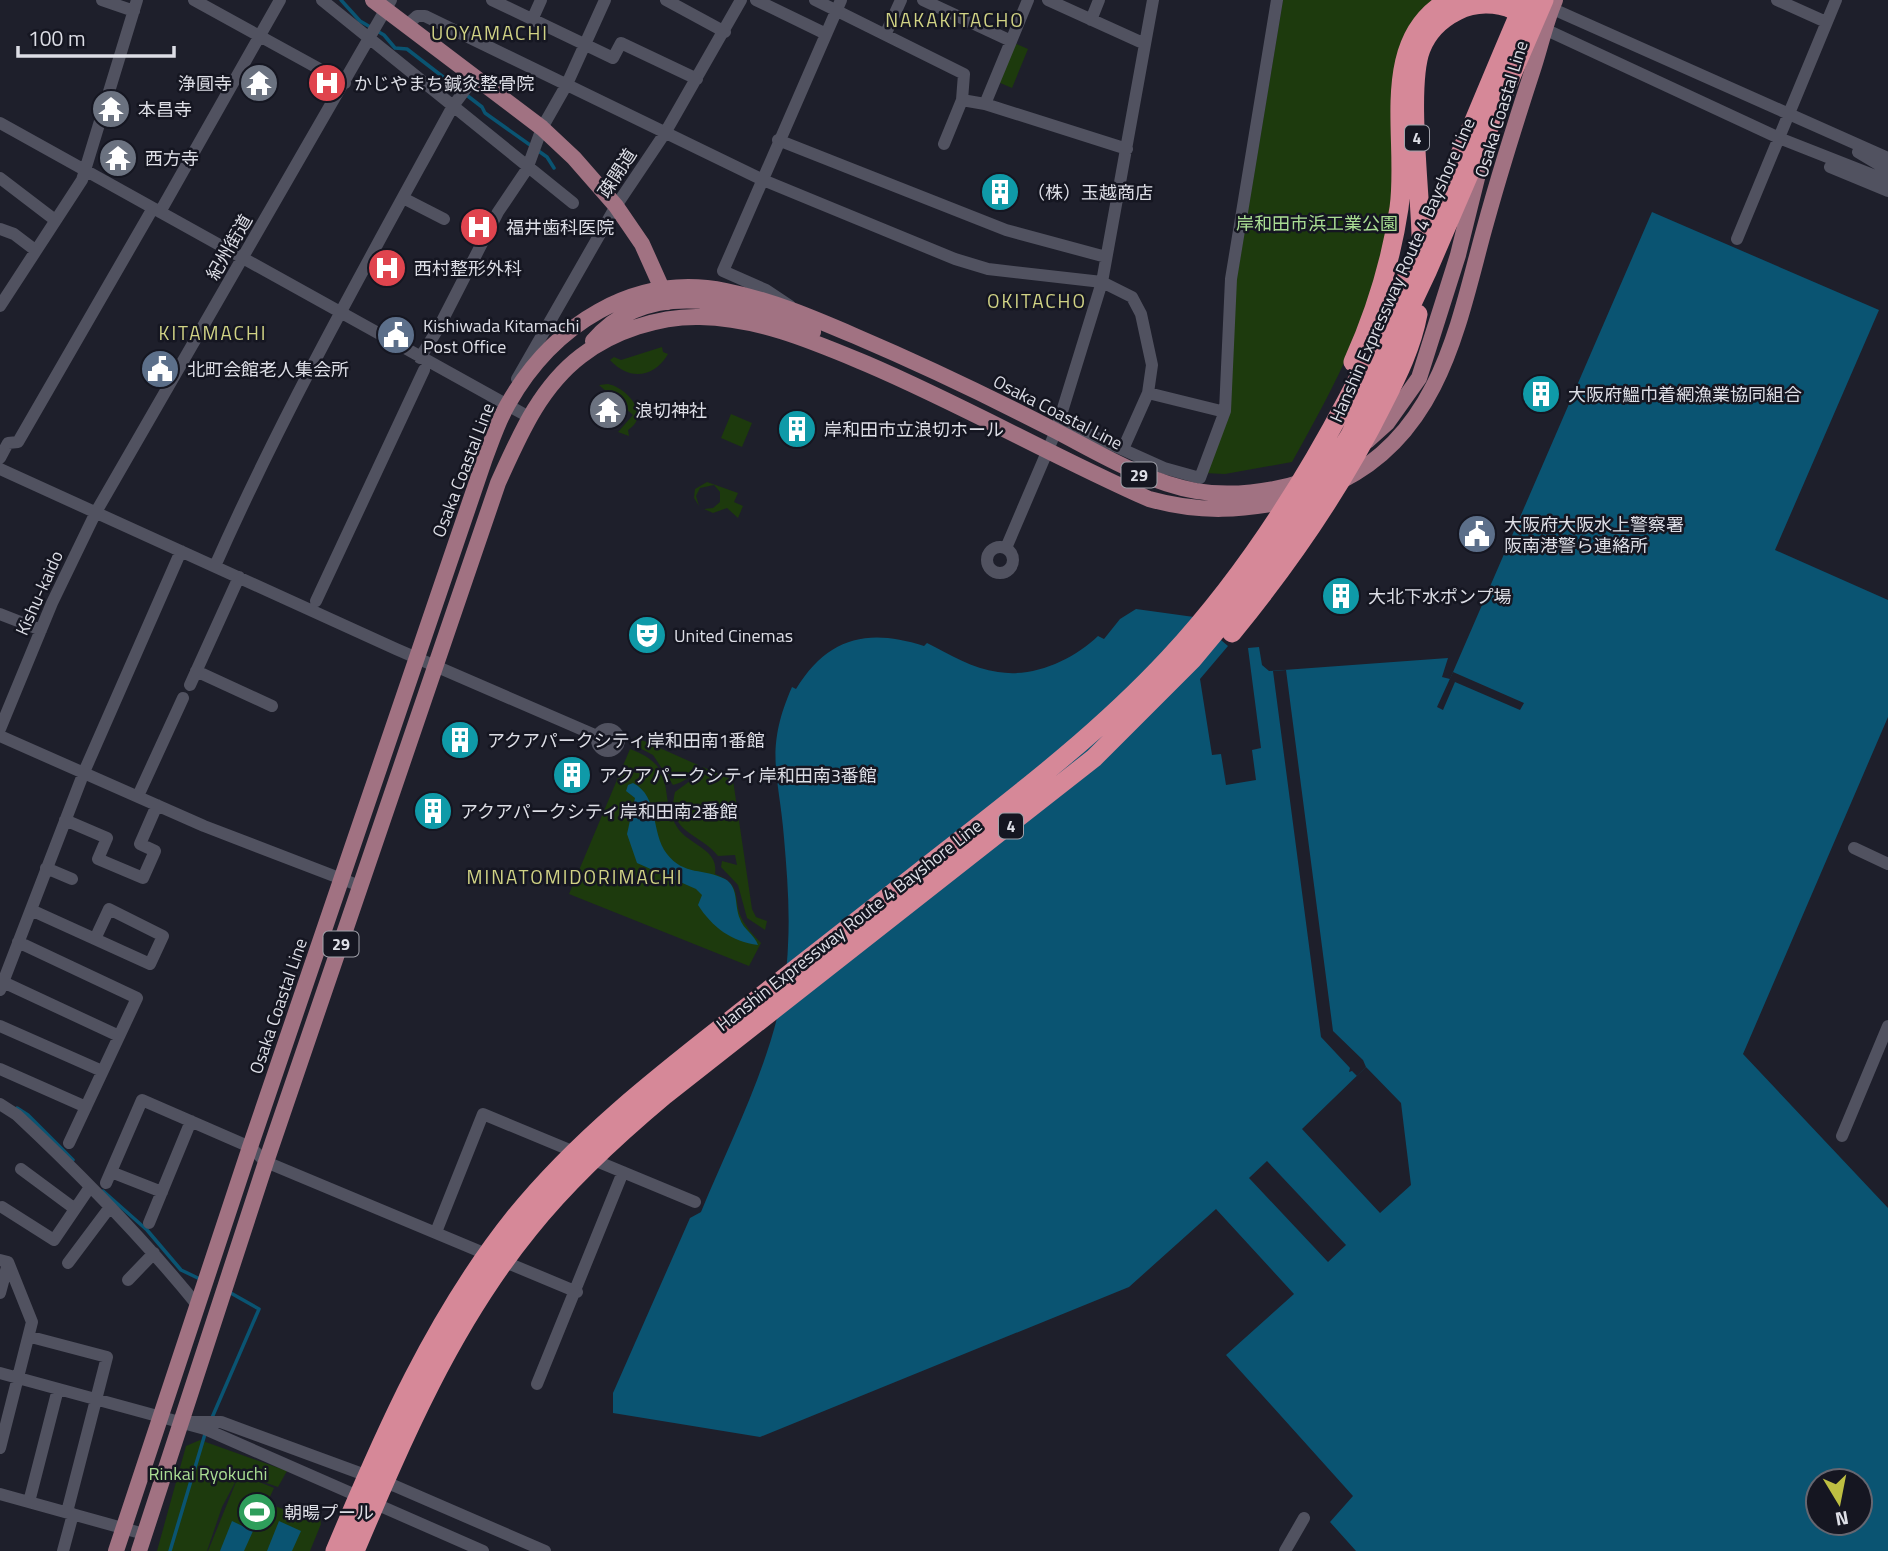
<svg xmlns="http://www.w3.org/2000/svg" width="1888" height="1551" viewBox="0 0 1888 1551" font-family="'Titillium Web','Noto Sans JP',sans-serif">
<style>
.green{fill:#1d3a0d}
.water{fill:#0a5472;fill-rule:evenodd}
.pier{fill:#1e1f2b}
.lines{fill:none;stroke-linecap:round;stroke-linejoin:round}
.stream{stroke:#0a5472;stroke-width:3.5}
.minor{stroke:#515260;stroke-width:12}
.major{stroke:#a17282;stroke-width:16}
.highway{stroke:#d68898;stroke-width:19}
.labels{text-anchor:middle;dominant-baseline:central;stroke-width:5;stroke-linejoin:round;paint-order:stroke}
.shield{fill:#151621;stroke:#a1a2ab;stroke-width:2}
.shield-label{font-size:16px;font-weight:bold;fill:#dddee6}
.poi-label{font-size:18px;fill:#dddee6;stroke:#151621;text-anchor:start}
.street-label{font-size:18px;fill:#dddee6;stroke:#151621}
.park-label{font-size:18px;fill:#a9dd93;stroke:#151621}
.neighbourhood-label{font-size:19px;letter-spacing:2px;fill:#d1d385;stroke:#151621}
</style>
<rect width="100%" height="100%" fill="#1e1f2b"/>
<path class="green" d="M 1283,0 L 1432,0 C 1372,60 1399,122 1393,196 C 1392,215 1387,235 1383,253 C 1366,328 1329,396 1292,462 L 1225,474 L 1204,473 L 1228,412 L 1234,295 Z
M 1014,43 L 1028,49 L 1012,88 L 998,82 Z
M 662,347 L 663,352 L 668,354 C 654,378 629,381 610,360 L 614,357 L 621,360 Z
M 608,384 C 628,388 651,416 628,430 L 629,436 L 618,432 L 633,415 L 599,385 Z
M 731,414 L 752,423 L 742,447 L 721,438 Z
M 707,482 L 738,493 L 734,502 L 743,506 L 738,518 L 727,508 L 713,513 L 704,509 L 713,508 L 720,502 L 720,492 L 714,485 L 700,488 L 696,496 L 699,506 L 694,498 L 695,489 Z
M 635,737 L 698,765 C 693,776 684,782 673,785 L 653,755 L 632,744 Z
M 630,749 C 680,767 657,795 677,827 C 689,846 719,848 715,874 C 745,886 731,899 743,921 C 747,928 755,937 761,943 L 749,966 L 569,894 Z
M 703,767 L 733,780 L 752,909 L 756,917 L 767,921 L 765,930 L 747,918 L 738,885 L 721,867 L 722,861 L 737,865 L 735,855 L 718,856 C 701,833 665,833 675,792 L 694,778 Z
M 200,1440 L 287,1471 L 278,1487 L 240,1474 L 274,1488 L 267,1503 L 312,1520 L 315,1516 L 314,1503 L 318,1505 L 321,1524 L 310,1551 L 208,1551 L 238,1477 L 222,1507 L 207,1551 L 157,1551 L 186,1446 Z"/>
<path class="water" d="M 1652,212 L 1879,310 L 1775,550 L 1888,600 L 1888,717 L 1743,1054 L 1888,1208 L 1888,1551 L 1356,1551 L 1330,1522 L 1353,1496 L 1226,1355 L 1294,1294 L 1216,1209 L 1129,1287 L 760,1437 L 613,1413 L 613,1393 L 690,1218 L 701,1212 C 736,1127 785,1038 788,945 C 790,910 787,873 784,838 C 779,774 764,751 792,687 L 796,689 C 828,637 868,628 924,646 L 927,643 C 949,654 973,669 998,672 C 1033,678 1073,660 1098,636 L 1104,639 L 1120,619 L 1136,609 L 1194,617 L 1228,646 L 1200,679 L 1212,755 L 1221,754 L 1226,785 L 1256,780 L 1252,750 L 1261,748 L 1248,648 L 1259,647 L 1262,665 L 1269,671 L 1448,658 L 1442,677 L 1450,679 ZM 1366,1067 L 1401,1103 L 1411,1185 L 1380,1213 L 1302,1129 ZM 1267,1161 L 1346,1245 L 1328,1262 L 1249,1178 ZM 1818,1481 L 1860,1481 L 1860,1523 L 1818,1523 Z
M 633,783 C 660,797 650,832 667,854 C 684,876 704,868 725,879 C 739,887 734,905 740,919 C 743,929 755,935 758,945 C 732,942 712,927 698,905 L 702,895 L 696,889 L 637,863 L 627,834 L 635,798 L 626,791 L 628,785 Z
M 232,1521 L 253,1531 L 244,1551 L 220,1551 Z
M 279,1521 L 301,1531 L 292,1551 L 267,1551 Z"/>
<path class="pier" d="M 1286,670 L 1333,1031 L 1363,1060 L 1366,1067 L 1357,1076 L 1352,1071 L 1349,1072 L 1350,1068 L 1321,1037 L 1273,671 Z
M 1453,672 L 1524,703 L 1520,710 L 1455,682 L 1443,710 L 1437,707 Z"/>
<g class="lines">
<path class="stream" d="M 341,0 L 360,21 L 384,35 L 395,48 L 407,49 L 482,107 L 485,113 L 547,157 L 554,168
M 17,1108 L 28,1115 L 73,1160
M 103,1191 L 147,1230 L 181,1270 L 202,1280
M 211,1420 L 259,1309 L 229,1292
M 170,1551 L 205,1434"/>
<path class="minor" d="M 102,0 L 134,11
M 194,0 L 345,83
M 322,0 L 573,203
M 492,0 L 613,58 L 621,43 L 697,79
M 666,0 L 725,32
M 756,0 L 824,33
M 815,0 L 964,74 L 962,100 L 944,144
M 923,0 L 1011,41
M 1048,0 L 1145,44
M 1777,0 L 1826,22
M 1544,5 L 1888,158
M 532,20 L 541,0
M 1091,20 L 1099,0
M 407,25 L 417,16 L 425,16 L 763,180 L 955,259 L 988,269 L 1102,282 L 1132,297 L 1141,314 L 1152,365 L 1148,393 L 1123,449
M 1538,26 L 1779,138 L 1888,181
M 886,33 L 901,0
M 962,100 L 985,104 L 1127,149
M 985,104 L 1028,0
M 0,123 L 529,417
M 778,140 L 1006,230 L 1106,257
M 1858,152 L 1888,170
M 1830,167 L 1888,191
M 0,178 L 55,220
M 403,198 L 444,219
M 160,212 L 280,0
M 0,229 L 14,234 L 35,250
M 1737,239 L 1836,0
M 0,306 L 82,180 L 137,0
M 790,306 L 766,290 L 723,271 L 841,0
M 420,358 L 439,327 L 498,212 L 527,169 L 542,128 L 567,84 L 605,0
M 517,379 L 616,206 L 665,133 L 741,0
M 1148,393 L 1221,411
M 1056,431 L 1077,429 L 1164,468 L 1200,478 L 1225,411 L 1231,279 L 1277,0
M 0,458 L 8,443 L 18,442 L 153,208
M 0,469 L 396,649 L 597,736
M987 560a13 13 0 1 1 26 0a13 13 0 1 1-26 0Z
M 1006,548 L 1056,431 L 1102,282 L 1153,0
M 215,566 C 285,408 370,258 453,106 L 474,78
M 316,601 L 424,370
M 0,614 L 41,630
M 196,671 L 272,706
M 190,685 L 239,577
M597 740a11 11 0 1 1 22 0a11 11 0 1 1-22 0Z
M 0,729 L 52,603 L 96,512 L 391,0
M 0,736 L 204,826 L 360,886
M 138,796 L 183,698
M 65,820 L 107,838 L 98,859 L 143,878 L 155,851 L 140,844 L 157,805
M 1854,848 L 1888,864
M 46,868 L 72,879
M 31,910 L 150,964 L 163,936 L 109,909 L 95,939
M 18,942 L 137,998 L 69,1143
M 3,982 L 119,1036
M 0,990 L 84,772 L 181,551
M 0,1026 L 102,1071
M 0,1069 L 86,1107
M 0,1104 L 17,1115 C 81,1175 143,1238 198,1306
M 1842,1136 L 1888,1026
M 21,1169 L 75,1209
M 111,1172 L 162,1192
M 106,1183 L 142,1100 L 250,1147 L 266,1162 L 577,1292
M 2,1207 L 54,1240 L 90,1187
M 149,1223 L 191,1121
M 436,1232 L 483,1114 L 695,1202
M 0,1260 L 8,1262 L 32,1322 L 0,1448
M 68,1263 L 110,1207
M 128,1280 L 154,1253
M 0,1293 L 8,1263
M 31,1337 L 107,1357 L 67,1512
M 0,1373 L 205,1429 L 483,1551
M 537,1384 L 623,1172
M 191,1422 L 221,1422 L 395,1486 L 545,1551
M 0,1494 L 144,1534
M 29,1502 L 58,1389
M 63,1551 L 73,1514
M 1285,1551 L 1304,1518"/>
<path class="major" d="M 373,0 L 542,128 L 574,158 L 616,206 L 642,244 L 668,302
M 593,341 C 650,274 745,304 813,332
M 1367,441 L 1387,423 L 1419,378 L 1458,255 L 1480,166
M 1341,481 C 1440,432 1458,325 1484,230 C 1499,175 1516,121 1534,66 C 1541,44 1546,21 1555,0
M 116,1551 L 250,1147 L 485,458 C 492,440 498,421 508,404 C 552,326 634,272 726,291 C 771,300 813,318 855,336 C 923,365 990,397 1056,431 C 1102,455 1144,481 1196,491 C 1230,497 1272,492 1305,481
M 139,1551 L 266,1162 L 498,483 C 519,437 539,388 581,356 C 613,331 660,316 700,317 C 759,318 814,342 867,364 C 963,405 1054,457 1149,499 C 1203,514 1241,510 1295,500"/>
<path class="highway" d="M 1421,235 C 1420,191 1407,85 1421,49 C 1428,31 1441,19 1457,11 C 1475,2 1496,2 1514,10
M 1353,362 C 1375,313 1391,261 1399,208 C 1409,139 1376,41 1449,0
M 1232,633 C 1290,562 1342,487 1383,404 C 1398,375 1412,346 1418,314
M 335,1551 C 384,1434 435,1317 515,1217 C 578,1139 659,1076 737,1015 C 808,959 879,904 950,848 C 1027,788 1103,729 1169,658 C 1342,472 1426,229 1525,0
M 355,1551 C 403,1438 451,1325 529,1229 C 569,1179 616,1136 665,1095 L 1094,758 L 1193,659 L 1228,617 L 1289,534 L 1350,435 L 1427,272 L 1544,0"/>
</g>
<defs>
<symbol id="temple-disc" viewBox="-11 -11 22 22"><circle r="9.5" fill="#6b7280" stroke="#151621"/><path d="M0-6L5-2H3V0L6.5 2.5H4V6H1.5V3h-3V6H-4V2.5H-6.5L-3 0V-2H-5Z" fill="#fff"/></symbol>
<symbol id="hospital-disc" viewBox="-11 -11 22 22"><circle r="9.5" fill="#e0444e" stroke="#151621"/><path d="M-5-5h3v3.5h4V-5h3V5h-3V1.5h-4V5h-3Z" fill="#fff"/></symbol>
<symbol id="building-disc" viewBox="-11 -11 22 22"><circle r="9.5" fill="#0f9aa8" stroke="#151621"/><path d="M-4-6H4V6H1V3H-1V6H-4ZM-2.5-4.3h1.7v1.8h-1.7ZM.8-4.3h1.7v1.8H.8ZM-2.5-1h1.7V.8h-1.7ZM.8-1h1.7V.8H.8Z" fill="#fff"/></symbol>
<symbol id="civic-disc" viewBox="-11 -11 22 22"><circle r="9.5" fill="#5c6f8a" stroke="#151621"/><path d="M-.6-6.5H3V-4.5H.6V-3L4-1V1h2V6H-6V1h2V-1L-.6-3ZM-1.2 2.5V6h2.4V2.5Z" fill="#fff"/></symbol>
<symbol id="theatre-disc" viewBox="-11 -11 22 22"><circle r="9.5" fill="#0f9aa8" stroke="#151621"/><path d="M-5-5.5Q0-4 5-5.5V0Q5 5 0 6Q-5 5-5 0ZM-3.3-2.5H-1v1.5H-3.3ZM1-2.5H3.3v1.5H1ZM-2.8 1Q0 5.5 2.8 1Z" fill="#fff"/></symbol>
<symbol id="stadium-disc" viewBox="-11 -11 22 22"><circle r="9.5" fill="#2e9e5b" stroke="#151621"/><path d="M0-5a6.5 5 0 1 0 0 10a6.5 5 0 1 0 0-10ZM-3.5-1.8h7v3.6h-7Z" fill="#fff"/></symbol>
</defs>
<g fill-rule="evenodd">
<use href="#temple-disc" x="237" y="61" width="44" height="44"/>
<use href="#hospital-disc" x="305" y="61" width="44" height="44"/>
<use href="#temple-disc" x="89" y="87" width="44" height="44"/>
<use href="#temple-disc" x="96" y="136" width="44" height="44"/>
<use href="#building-disc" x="978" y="170" width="44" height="44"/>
<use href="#hospital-disc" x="457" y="205" width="44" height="44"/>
<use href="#hospital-disc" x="365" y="246" width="44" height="44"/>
<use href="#civic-disc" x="374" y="313" width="44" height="44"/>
<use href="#civic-disc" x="138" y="347" width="44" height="44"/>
<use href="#building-disc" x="1519" y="372" width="44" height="44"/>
<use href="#temple-disc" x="586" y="388" width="44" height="44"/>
<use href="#building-disc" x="775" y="407" width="44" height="44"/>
<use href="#civic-disc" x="1455" y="512" width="44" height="44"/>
<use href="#building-disc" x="1319" y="574" width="44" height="44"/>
<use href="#theatre-disc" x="625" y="613" width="44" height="44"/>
<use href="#building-disc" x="438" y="718" width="44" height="44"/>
<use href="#building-disc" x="550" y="753" width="44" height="44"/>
<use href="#building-disc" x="411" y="789" width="44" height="44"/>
<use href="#stadium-disc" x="235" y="1490" width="44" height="44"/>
</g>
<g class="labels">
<g class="shield">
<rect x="1405" y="125.5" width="24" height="25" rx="5"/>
<rect x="1121.5" y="462.5" width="35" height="25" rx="5"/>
<rect x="999" y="813.5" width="24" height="25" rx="5"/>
<rect x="323.5" y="931.5" width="35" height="25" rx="5"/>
</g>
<g class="shield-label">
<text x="1417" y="138">4</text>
<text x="1139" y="475">29</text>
<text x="1011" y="826">4</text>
<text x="341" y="944">29</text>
</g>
<g class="poi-label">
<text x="232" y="83" text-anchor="end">浄圓寺</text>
<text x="354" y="83">かじやまち鍼灸整骨院</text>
<text x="138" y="109">本昌寺</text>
<text x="145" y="158">西方寺</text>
<text x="1027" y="192">（株）玉越商店</text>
<text x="506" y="227">福井歯科医院</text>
<text x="414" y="268">西村整形外科</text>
<text x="423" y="325">Kishiwada Kitamachi<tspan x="423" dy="21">Post Office</tspan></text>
<text x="187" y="369">北町会館老人集会所</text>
<text x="1568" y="394">大阪府鰮巾着網漁業協同組合</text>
<text x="635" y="410">浪切神社</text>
<text x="824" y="429">岸和田市立浪切ホール</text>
<text x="1504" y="524">大阪府大阪水上警察署<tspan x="1504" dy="21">阪南港警ら連絡所</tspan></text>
<text x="1368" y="596">大北下水ポンプ場</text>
<text x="674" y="635">United Cinemas</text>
<text x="487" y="740">アクアパークシティ岸和田南1番館</text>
<text x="599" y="775">アクアパークシティ岸和田南3番館</text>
<text x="460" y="811">アクアパークシティ岸和田南2番館</text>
<text x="284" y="1512">朝暘プール</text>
</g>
<g class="street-label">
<text transform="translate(1501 109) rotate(-73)">Osaka Coastal Line</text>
<text transform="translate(617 173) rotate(-57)">疎開道</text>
<text transform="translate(229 247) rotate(-60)">紀州街道</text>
<text transform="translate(1402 270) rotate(-66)">Hanshin Expressway Route 4 Bayshore Line</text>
<text transform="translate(1058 412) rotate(27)">Osaka Coastal Line</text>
<text transform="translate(463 470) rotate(-69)">Osaka Coastal Line</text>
<text transform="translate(39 593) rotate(-66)">Kishu-kaido</text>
<text transform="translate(849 925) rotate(-38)">Hanshin Expressway Route 4 Bayshore Line</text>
<text transform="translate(278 1006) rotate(-71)">Osaka Coastal Line</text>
</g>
<g class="park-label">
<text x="1317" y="223">岸和田市浜工業公園</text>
<text x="208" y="1473">Rinkai Ryokuchi</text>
</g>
<g class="neighbourhood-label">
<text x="955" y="19">NAKAKITACHO</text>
<text x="490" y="32">UOYAMACHI</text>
<text x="1037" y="300">OKITACHO</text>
<text x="213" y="332">KITAMACHI</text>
<text x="575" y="876">MINATOMIDORIMACHI</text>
</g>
</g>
<g transform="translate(1839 1502) rotate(170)"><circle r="33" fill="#151621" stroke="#656670" stroke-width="2"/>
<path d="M0-5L12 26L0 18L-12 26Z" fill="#bebf42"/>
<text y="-10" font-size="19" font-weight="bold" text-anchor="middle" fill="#dddee6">N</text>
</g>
<path d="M18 46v10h156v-10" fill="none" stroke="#dddee6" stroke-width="3.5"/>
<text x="28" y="46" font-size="21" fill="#dddee6" stroke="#151621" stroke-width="5" paint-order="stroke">100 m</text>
</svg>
